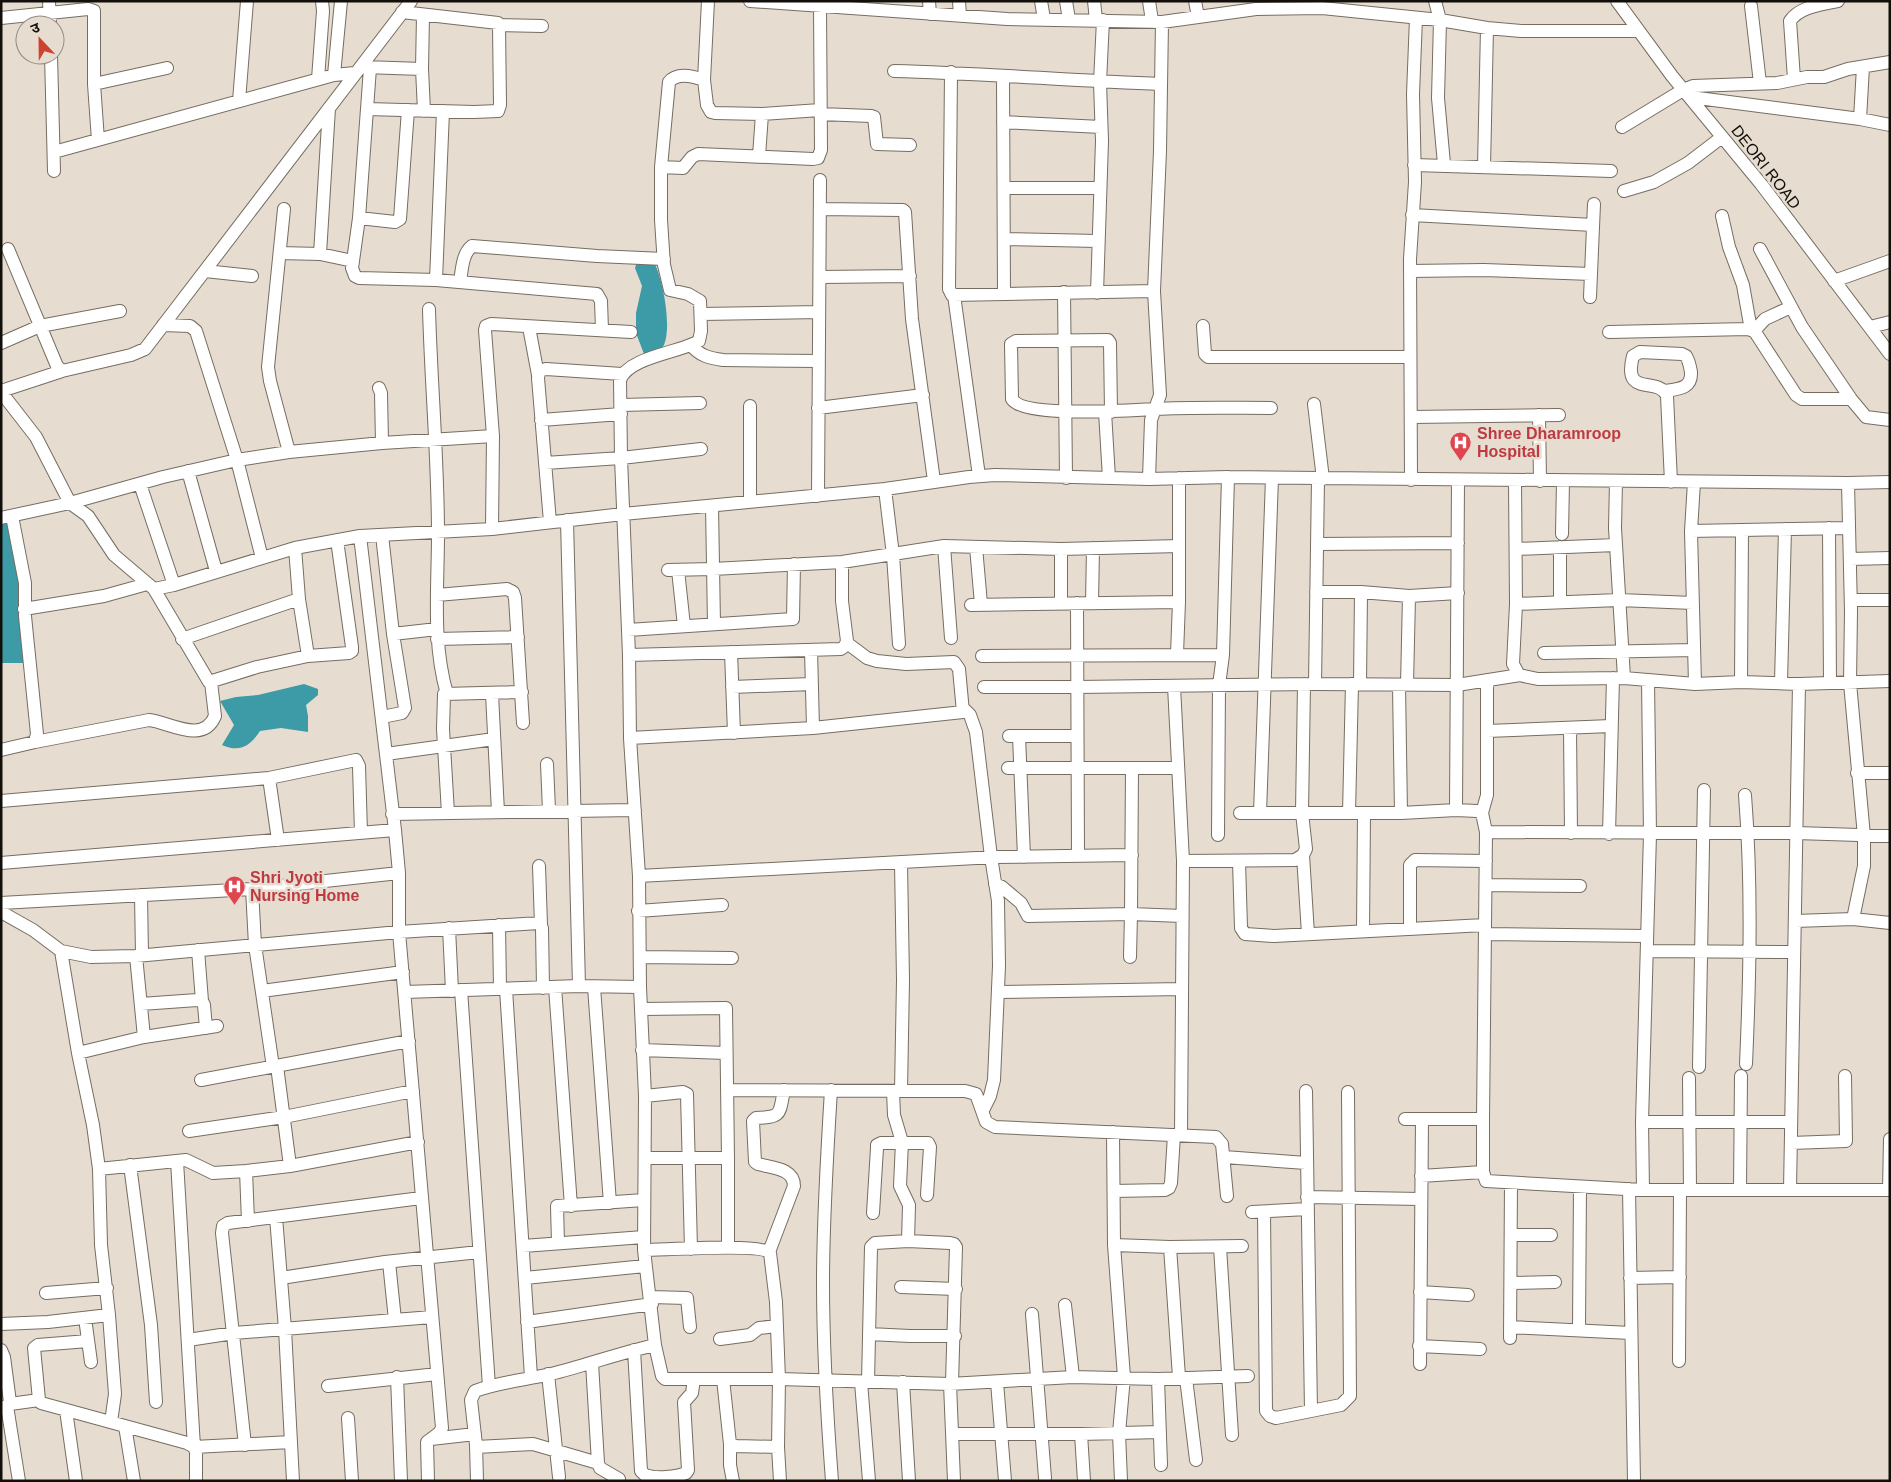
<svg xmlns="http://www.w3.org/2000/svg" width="1891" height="1482" viewBox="0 0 1891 1482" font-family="Helvetica,'Noto Sans Devanagari',sans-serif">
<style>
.water{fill:#3c9ba7}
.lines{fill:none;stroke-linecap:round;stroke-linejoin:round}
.minor-casing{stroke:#766d62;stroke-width:14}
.minor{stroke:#fff;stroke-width:12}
.labels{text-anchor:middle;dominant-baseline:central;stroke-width:5;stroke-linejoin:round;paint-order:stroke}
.street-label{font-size:16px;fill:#120f0a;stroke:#e6ddd0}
.health-label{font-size:16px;font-weight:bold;fill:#be3a42;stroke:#e6ddd0;text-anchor:start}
</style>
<rect width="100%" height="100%" fill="#e6ddd0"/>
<path class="water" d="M 637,262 L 654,262 C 663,280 672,326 664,345 C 662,348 658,351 656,354 L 644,354 L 636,333 L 636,313 L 642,286 L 635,268 Z
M 11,521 L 24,592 L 18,599 L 25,663 L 1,663 L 1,523 Z
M 304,684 L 318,689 L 318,695 L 306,705 L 308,716 L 308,732 L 281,728 L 260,731 C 250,746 240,753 222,745 L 234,725 L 220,701 L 236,697 L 258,695 Z"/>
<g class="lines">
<defs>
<path id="minor" d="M 49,1 L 50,25
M 750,1 L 1007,19 L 1162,22 L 1256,9 L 1322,8 L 1440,20 L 1487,28 L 1521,31 L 1639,31
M 929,1 L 930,14
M 959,1 L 960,16
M 1041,1 L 1044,19
M 1066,1 L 1069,20
M 1094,1 L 1096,20
M 1149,1 L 1152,21
M 1195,1 L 1198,17
M 1435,1 L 1440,20 L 1438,98 L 1444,164
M 1617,1 L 1672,76 L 1761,184 L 1890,354
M 1751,6 L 1760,83
M 402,12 L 498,23 L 499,25 L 542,26
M 1,18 L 88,9 L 94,11 L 94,84 L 98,140
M 51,55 L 54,171
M 364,67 L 422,69 L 423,15
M 370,68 L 359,218 L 352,268 L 355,276 L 359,278 L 436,280 L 597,294 L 601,301 L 602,330
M 422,69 L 424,111
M 894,71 C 983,73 1072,81 1161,84
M 951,72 L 949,289 L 952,295 L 1154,291
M 334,75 L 341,1
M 1003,76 L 1004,294
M 318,79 L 323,11 L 322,1
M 1794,79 L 1790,21 C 1800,6 1822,5 1838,1
M 704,80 L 708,1
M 94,84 L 167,68
M 1690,97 L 1860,119 L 1890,125
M 239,101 L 247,1
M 367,109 L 474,112 L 498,111 L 500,105 L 499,25
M 820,110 L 762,114 L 715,113 L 711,112 L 707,105 L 704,80 C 693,76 677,72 669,82 L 661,167 L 661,220 L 664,265 L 670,290 L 688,294 L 700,301 L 701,331 L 699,341 L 695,343 C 675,353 628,358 620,380 L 621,458 L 629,655 L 630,738 L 639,876 L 640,987 L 645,1096 L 644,1250 L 655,1345 L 662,1376 L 665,1379 L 779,1379 L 950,1384 L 1073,1377 L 1158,1379 L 1248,1376
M 820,114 L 871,116 L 874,117 L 877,144 L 910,145
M 1860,119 L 1863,67
M 1003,122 L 1101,127
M 1622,127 L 1683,90 L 1693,86 L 1777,83 L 1807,77 L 1824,77 L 1848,69 L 1890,62
M 54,152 L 334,75 L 355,73
M 759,156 L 762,114
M 1414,165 L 1611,171
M 661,167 L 683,168 L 692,157 L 698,154 L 813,159 L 818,158 L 821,150 L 820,7
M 1484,167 L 1487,28
M 1004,188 L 1100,188
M 1624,191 L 1654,182 L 1688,163 L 1722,137
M 284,209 L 268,367 L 270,381 L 289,452
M 820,209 L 903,210 L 905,212 L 912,319 L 934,481
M 1412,215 L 1593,225
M 1722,216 L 1729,247 L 1743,285 L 1751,330
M 359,218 L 395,222 L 400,219 L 408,110
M 1004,239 L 1098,241
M 8,249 L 57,366 L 62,371
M 1760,249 L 1802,327 L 1851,399 L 1866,417 L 1890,420
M 280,253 L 320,254 L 353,261
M 320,254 L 329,108
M 205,271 L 252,276
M 1410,271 L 1484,270 L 1591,274
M 820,277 L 910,276
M 436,280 L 443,111
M 1834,281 L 1890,261
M 460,282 C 462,270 462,254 472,246 L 597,256 L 664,259
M 1064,292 L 1066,478
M 1097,293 L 1102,141 L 1100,82 L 1103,20
M 954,295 L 979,476
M 1590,297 L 1594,204
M 429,309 C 431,384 438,459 438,534 C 438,588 432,642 447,694
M 701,314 L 819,312
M 163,325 L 190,326 L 196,331 L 237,460 L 262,558
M 1203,326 L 1205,354 L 1208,357 L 1410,357
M 529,327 L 538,375
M 1870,327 L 1890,322
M 1754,331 L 1765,319 L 1791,307
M 1609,332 L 1748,329 L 1754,331 L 1757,335 L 1796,395 L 1802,399 L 1851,399
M 1,343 L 40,326 L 120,311
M 691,345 C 700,356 709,358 723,360 L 819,361
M 379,388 L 381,393 L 382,443
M 1,391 L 62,371 L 131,355 L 145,349 L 411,1
M 1665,391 C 1678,389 1692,389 1691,372 C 1690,366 1689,361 1686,356 L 1682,354 L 1640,352 L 1633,356 C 1622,399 1658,375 1667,396 L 1671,482
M 1,392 L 36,437 L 70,503 L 88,516 L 114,555 L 154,589 L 174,585 L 295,548 L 360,536 L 492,529 L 623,514 L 885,489 L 969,477 L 995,475 L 1149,479 L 1228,477 L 1848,483 L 1890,482
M 1314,404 L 1323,479
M 621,405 L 700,403
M 750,406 L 750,502
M 818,408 L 923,395
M 1105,412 L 1109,478
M 1111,412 L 1110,343 L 1108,340 L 1016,341 L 1011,344 L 1012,399 C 1023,418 1132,410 1155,409 C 1193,407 1232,408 1271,408
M 1539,415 L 1540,481
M 1411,417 L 1559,415
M 541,420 L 621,414
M 545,463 L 621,458 L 701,449
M 188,471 L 216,571
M 1149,479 L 1151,420 L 1160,395 L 1154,291 L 1160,151 L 1162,22
M 1411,480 L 1410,259 L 1415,182 L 1413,94 L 1416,18
M 1458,480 L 1456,810 L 1477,811 L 1482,813 L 1486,832 L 1483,1119 L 1483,1172 L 1486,1181 L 1643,1190 L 1890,1190
M 1515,481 L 1516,604 L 1513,664 L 1519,675 L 1538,679 L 1624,678 L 1695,684 L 1741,682 L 1799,684 L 1890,681
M 1616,481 L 1615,528 L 1624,678
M 1694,482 L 1691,531 L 1695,684
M 1848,483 L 1851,611 L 1850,683 L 1864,836 L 1864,866 L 1853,919
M 140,484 L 174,585
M 885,489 L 893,555 L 899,644
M 818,496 L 820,180
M 712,506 L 714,624
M 12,516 L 25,583 L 25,616 L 37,734 L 35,742
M 1,518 L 70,503 L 163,477 L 237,460 L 289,452 L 382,443 L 493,436
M 567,520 L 579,986
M 550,522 L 538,378 L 539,371 L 546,369 L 622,374
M 1829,528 L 1830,683
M 492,529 L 493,436 L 485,330 L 486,326 L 491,324 L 631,332
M 1691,531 L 1849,528
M 1562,534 L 1563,481
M 382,535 L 393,634 L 405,708 L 402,713 L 382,717
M 360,536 L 395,830 L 399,873 L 399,932 L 442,1428 L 439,1433 L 427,1442 L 428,1481
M 1317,544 L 1458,543
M 944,546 L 951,638
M 976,547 L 981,604
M 295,548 L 299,599 L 308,656
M 1516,549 L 1616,545
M 1850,559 L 1890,558
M 668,570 L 713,569 L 842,562 L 944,546 L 1061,549 L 1179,546
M 678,570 L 684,626
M 154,589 L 209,682 L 257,667 L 308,656 L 349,653 L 352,651 L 352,647 L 337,540
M 1316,592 L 1361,592 L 1409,596 L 1458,593
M 437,595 L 507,589 L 513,592 L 515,598 L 523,723
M 1851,600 L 1890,600
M 1560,602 L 1560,547
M 1061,603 L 1061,549
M 1077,603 L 1078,856
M 1092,603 L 1093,548
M 1516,604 L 1619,600 L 1693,603
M 971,605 L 1179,602
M 24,609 L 104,596 L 147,584
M 628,630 L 793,619 L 794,564
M 393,634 L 437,629
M 182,639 L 299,599
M 437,639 L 518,637
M 811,650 L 813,728
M 731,652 L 734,733
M 1544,653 L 1694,650
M 1177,654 L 1179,602 L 1179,478
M 629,655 L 841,649 L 845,646 L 847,641 L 842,601 L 842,562
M 982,656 L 1223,655
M 1741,682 L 1742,530
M 1781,682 L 1785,529
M 1315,684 L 1318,479
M 1360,684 L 1361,592
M 1399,685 L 1401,813
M 1407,685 L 1409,596
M 1174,686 L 1183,861 L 1181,1135
M 732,687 L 812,684
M 984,687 L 1077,687 L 1315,684 L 1457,685 L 1520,675
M 492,694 L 498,812
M 964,709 L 970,715 L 976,732 L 991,857 L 998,901 L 999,966 L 994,1080 L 990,1096 L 983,1110
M 1570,728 L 1571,833
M 1487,731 L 1611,726
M 1009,736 L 1077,736
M 1019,736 L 1024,857
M 630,738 L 813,728 L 963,712 L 959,669 L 954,662 L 906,664 L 877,661 L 867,658 L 847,643
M 1,750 L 35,742 L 149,720 C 169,722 203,745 215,716 L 211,682
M 386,754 L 494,739
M 547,764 L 549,810
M 1008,768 L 1178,768
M 1857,773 L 1890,773
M 269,778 L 278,840
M 1745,795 C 1752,885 1750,974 1746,1064
M 1,801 L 269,778 L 356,760 L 359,766 L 361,833
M 448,813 L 443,729 L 444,694 L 522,692
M 1240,813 L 1401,813 L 1456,810
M 1260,813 L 1272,478
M 1349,813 L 1352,684
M 1482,813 L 1487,795 L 1487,680
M 392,814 L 635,810
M 1486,832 L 1796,833 L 1890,836
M 1609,834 L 1613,678
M 1218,835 L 1219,685 L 1223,655 L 1228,477
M 1303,855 L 1308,934
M 1183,861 L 1295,860 L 1303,855 L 1306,849 L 1302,813 L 1304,684
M 1239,861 L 1241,928 L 1245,934 L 1274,936 L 1485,925
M 1,863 L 395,830
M 539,866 L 541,925
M 639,876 L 995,857 L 1132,855
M 995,884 L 1002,887 L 1021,903 L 1028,916 L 1131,914 L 1182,916
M 1486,885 L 1580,886
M 252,889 L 255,945 L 273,1067
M 141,895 L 142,955
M 1,903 L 252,889 L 399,873
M 638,911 L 722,905
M 1,912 L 33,930 L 61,951 L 91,957 L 136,956 L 399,932 L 539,923 L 542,928 L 543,988
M 1795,921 L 1853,919 L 1890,923
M 499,925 L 500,989
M 449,928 L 452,991
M 1410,928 L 1410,865 L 1415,860 L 1486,861
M 1363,930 L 1364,813
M 1485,934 L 1647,936
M 198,950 L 202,1001
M 61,951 L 78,1053 L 93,1125 L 99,1169 L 101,1245 L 109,1315 L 115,1394 L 111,1422
M 1647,951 L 1794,952
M 136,956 L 144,1037
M 640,957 L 732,958
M 1130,957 L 1131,914 L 1132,768
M 555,987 L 571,1206
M 594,987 L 610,1203
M 506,989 L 531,1377
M 461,990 L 489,1386
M 262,991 L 403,972
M 405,992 L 579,986 L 640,987
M 998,992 L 1182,989
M 141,1004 L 197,1000 L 202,1001 L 204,1005 L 206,1028
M 642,1009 L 726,1008 L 728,1158 L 645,1158
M 642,1050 L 726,1053
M 78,1053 L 144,1037 L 217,1026
M 277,1066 L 290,1166
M 1699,1067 L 1704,790
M 1689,1078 L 1690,1190
M 201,1080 L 409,1041
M 727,1090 L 965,1091 L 976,1094 L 986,1122 L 995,1127 L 1216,1137 L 1222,1144 L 1227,1196
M 831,1090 C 827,1154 823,1219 823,1283 C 823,1349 827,1415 832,1481
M 893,1091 L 894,1115 L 902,1142 L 900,1186 L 909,1205 L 908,1241
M 901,1091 L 903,980 L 901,863
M 1306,1091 L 1311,1411
M 645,1096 L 683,1092 L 687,1094 L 691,1249
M 1405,1119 L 1483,1119
M 1642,1122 L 1791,1122
M 189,1131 L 284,1117 L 413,1091
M 1113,1132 L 1114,1245 L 1124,1377 L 1119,1433 L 1121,1481
M 1791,1143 L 1846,1141 L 1845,1076
M 1224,1157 L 1306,1163
M 728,1158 L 728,1247
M 177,1161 L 194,1447 L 291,1442
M 130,1165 L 151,1325 L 156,1402
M 99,1169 L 186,1160 L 213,1173 L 246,1171 L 290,1166 L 418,1142
M 246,1171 L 248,1221
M 1421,1176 L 1483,1172
M 1629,1189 L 1634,1481
M 1643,1190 L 1642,1122 L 1650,834 L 1648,680
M 1740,1190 L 1741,1076
M 1790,1190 L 1799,684
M 1889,1190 L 1890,1139
M 1114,1191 L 1165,1190 L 1169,1188 L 1171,1183 L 1174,1135
M 1307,1197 L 1421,1199
M 1252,1212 L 1307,1209
M 1264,1212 L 1266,1411 L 1270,1416 L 1276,1418 L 1341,1405 L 1350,1396 L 1348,1092
M 873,1213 L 877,1148 L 877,1145 L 881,1143 L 928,1143 L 930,1147 L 927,1195
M 276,1217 L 285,1329 L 293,1481
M 1511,1235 L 1551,1235
M 558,1243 L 557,1206 L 644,1200
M 1114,1245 L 1170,1247 L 1242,1246
M 523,1246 L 644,1237
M 1170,1247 L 1179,1377
M 1220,1247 L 1232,1435
M 644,1250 C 664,1250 761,1243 770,1253 L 776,1302 L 779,1379 L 778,1447 L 780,1481
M 769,1252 L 794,1186 C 794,1168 772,1168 758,1164 L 755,1162 L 753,1121 L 756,1118 C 782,1117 779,1115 784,1090
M 389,1262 L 395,1320
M 281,1278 L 385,1262 L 479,1252
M 525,1278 L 645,1266
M 1630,1278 L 1680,1277
M 1511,1283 L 1555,1282
M 901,1287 L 956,1289
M 1420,1292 L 1468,1295
M 46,1293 L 107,1288
M 651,1297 L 687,1298 L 690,1327
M 1065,1305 L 1073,1377
M 1032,1314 L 1045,1478
M 85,1318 L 91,1362
M 527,1322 L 652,1304
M 1,1324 L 48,1322 L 109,1315
M 1510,1327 L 1631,1333
M 1579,1329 L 1580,1187
M 869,1334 L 910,1336 L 955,1336
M 1510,1338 L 1511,1183
M 720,1339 L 750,1335 L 759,1328 L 777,1326
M 188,1340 L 234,1333 L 432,1317
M 88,1341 L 38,1345 L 34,1348 L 39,1400 L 41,1403 L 187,1443 L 194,1447 L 196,1452 L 196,1481
M 1419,1346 L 1480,1349
M 1,1350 L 4,1357 L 10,1402 L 7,1406 L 1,1408
M 634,1350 L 641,1471 L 645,1475 C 656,1479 677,1477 686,1473 L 688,1470 L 684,1402 L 692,1393 L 694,1379
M 1679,1361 L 1680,1190
M 592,1363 L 598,1463 L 600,1468 L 619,1479
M 1420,1364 L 1422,1119
M 548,1374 L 559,1477
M 397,1377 L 401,1481
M 1186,1378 L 1196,1460
M 723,1379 L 730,1444 L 736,1446 L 778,1447
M 1158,1379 L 1161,1465
M 861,1382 L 869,1481
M 868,1382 L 871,1247 L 875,1243 L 908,1241 L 950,1243 L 954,1244 L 956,1247 L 952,1383
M 903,1382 L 909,1481
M 997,1382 L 1005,1481
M 950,1384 L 954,1481
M 328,1386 L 437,1374
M 10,1404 L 39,1400
M 7,1406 L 19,1481
M 66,1410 L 76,1481
M 348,1418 L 352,1481
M 125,1426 L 134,1481
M 952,1434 L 1081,1434 L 1160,1432
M 1081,1434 L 1084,1481
M 431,1439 L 475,1434
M 730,1444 L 730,1465 L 733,1481
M 245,1445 L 222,1233 L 223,1226 L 228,1223 L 421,1198
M 476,1447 L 533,1444 L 598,1463
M 477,1481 L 476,1445 L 471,1400 L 475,1391 C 499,1382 525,1380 551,1374 C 586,1365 620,1353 655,1345"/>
</defs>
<use href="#minor" class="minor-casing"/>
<use href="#minor" class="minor"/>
</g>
<defs>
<symbol id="hospital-pin" viewBox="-11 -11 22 30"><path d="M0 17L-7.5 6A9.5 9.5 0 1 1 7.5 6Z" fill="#e0444e" stroke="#e6ddd0"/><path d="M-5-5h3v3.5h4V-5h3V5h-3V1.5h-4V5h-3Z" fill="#fff"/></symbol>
</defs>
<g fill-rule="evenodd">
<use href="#hospital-pin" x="1448" y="430" width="25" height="34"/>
<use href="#hospital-pin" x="222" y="874" width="25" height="34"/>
</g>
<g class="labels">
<g class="street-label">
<text transform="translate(1766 167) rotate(52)">DEORI ROAD</text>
</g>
<g class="health-label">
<text x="1477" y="433">Shree Dharamroop<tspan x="1477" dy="18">Hospital</tspan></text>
<text x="250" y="877">Shri Jyoti<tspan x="250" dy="18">Nursing Home</tspan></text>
</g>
</g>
<rect width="1891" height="1482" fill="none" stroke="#120f0a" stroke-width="5"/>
<g transform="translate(40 40) rotate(338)"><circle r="24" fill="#e6ddd0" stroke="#918b81"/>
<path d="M0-4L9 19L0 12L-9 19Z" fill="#cf422f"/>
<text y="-8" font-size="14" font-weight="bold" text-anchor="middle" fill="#120f0a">उ</text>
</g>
</svg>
